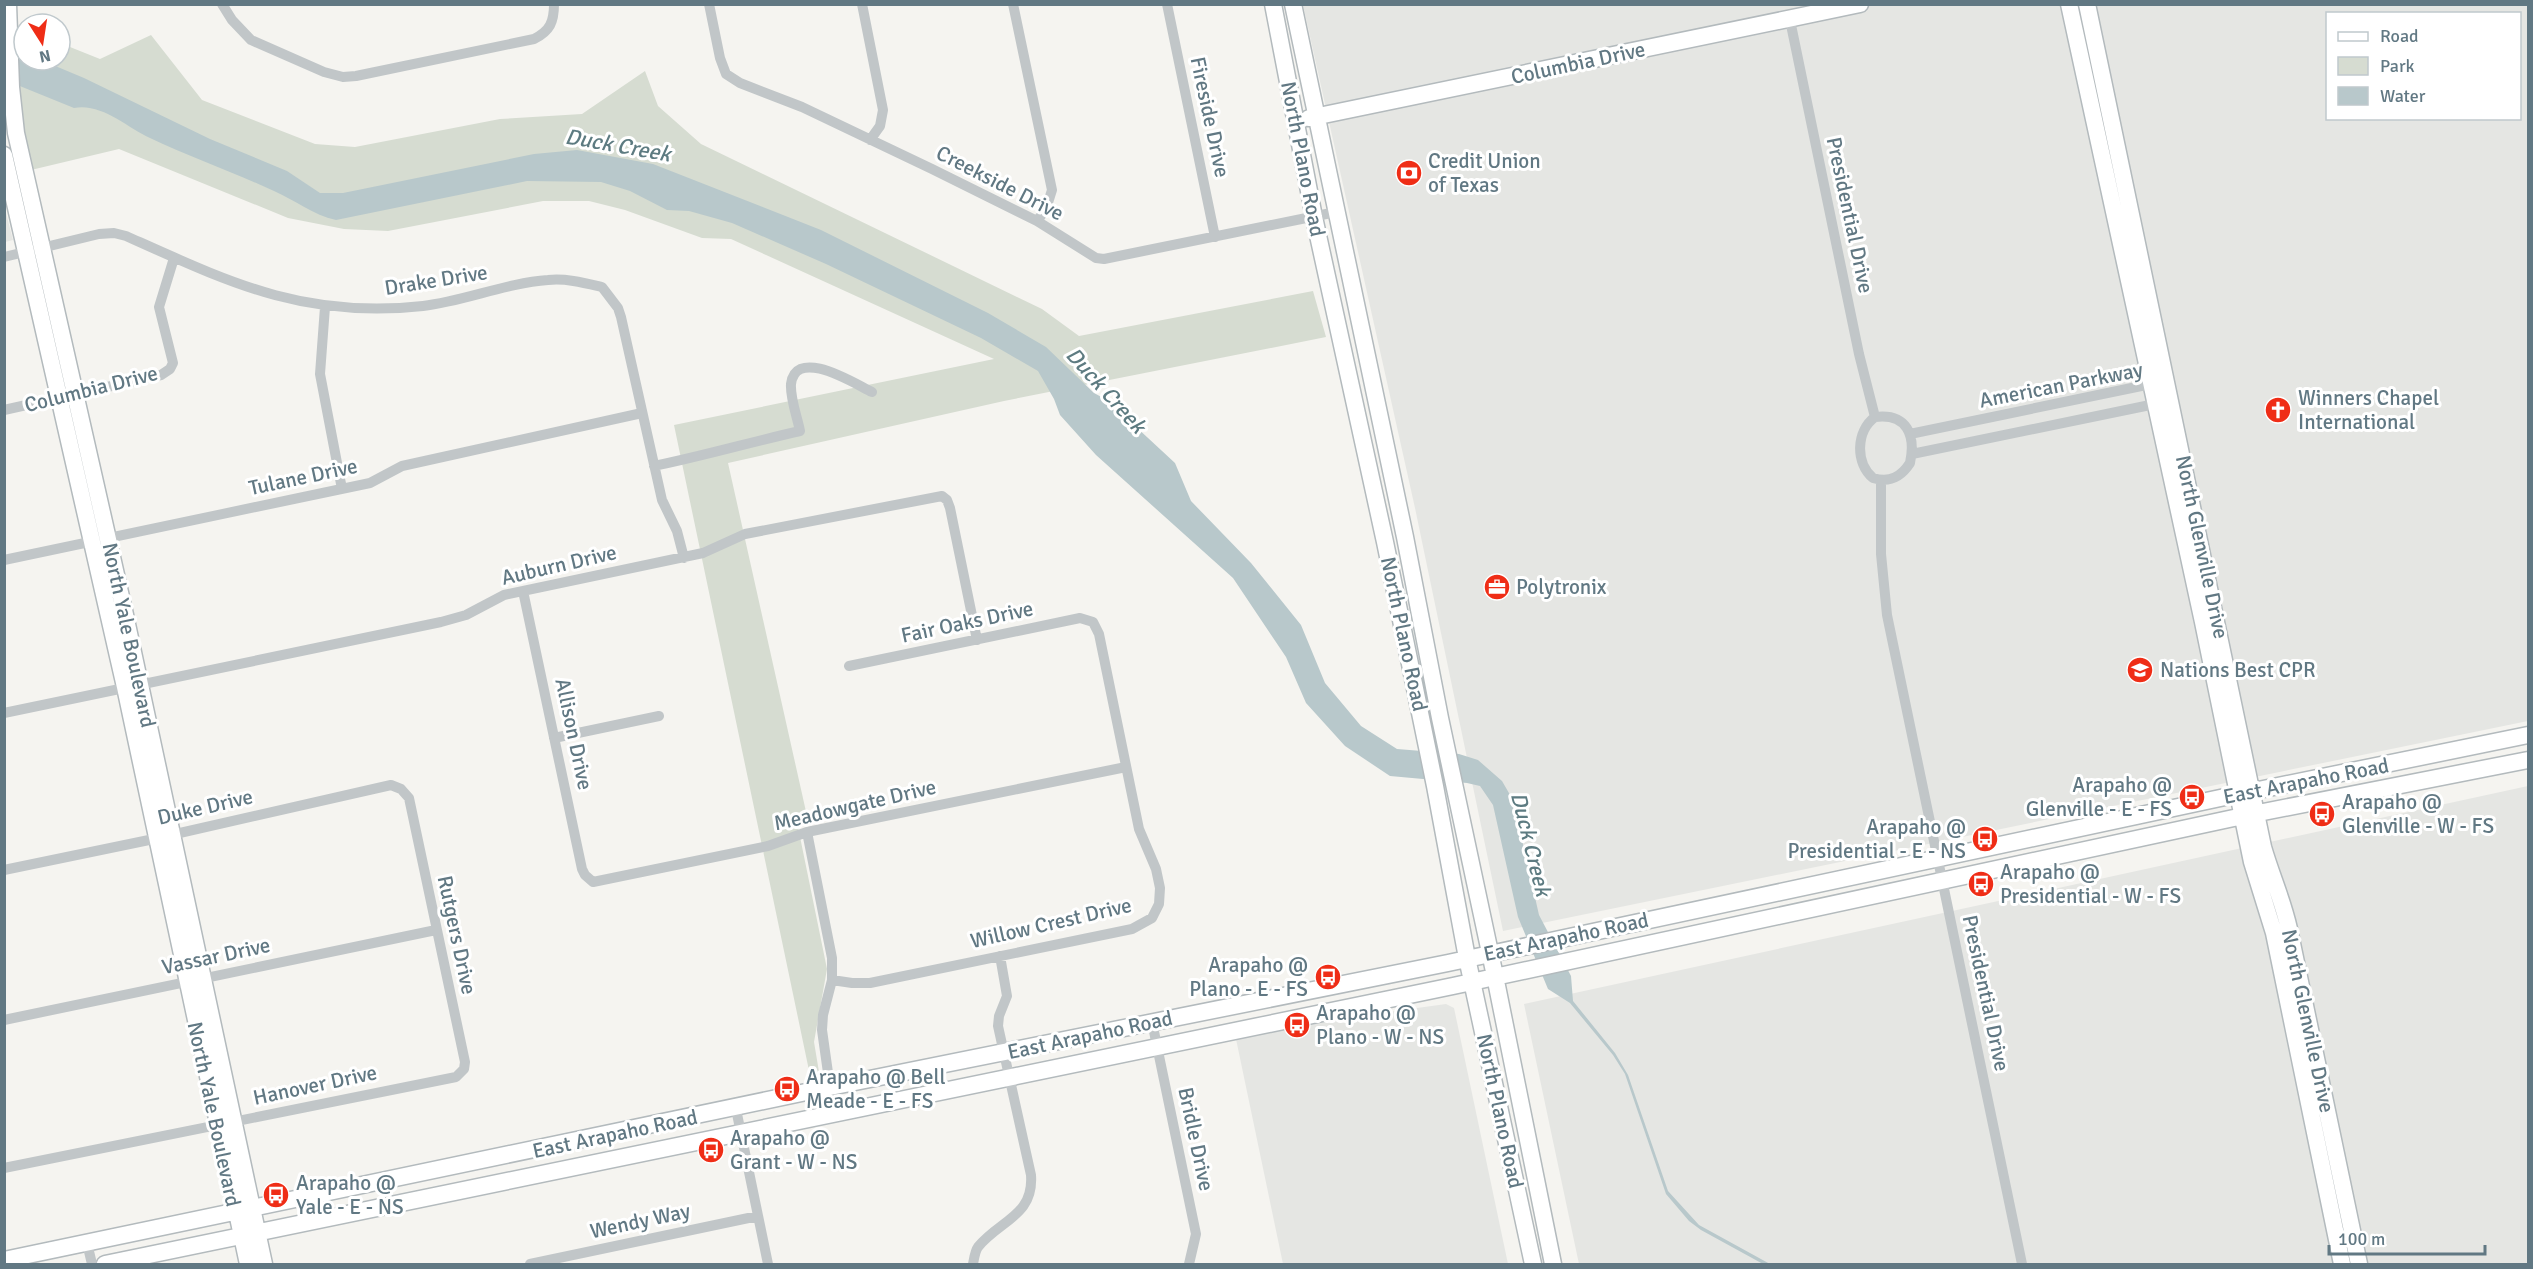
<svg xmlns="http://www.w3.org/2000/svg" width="2533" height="1269" viewBox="0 0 2533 1269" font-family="Signika,sans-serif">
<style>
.built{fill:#e5e6e3;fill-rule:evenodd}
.green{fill:#d6dcd1}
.water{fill:#b8c8cb}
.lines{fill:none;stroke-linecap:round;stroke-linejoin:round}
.secondary-casing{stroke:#b3babd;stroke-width:19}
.street{stroke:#c1c6c8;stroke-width:10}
.secondary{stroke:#fff;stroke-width:16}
.labels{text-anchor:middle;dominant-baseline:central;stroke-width:6;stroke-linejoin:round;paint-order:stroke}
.street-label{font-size:21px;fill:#617883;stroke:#fff}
.poi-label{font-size:21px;fill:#617883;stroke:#fff;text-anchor:start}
.water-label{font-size:22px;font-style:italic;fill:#5d7b81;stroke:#fff}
</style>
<rect width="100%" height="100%" fill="#f5f4f0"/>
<path class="built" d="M 1303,5 L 2528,5 L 2528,721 L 1503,931 L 1415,508 ZM 2328,14 L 2520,14 L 2520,118 L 2328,118 Z
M 4,205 L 13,240 L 5,242 L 4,242 Z
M 2528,786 L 2528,1264 L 1579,1264 L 1524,1004 Z
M 1446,1004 L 1454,1008 L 1508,1264 L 1283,1264 L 1236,1039 L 1352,1017 Z"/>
<path class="green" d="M 18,27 L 24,29 L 24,60 L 60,60 L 60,43 L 100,59 L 151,35 L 202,100 L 315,144 L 355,147 L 500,119 L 582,114 L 645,71 L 658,106 L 701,144 L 1042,309 L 1079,336 L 1313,291 L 1326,337 L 1004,401 L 728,463 L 809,825 L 798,827 L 827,969 L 814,1042 L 820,1078 L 811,1080 L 674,425 L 994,359 L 731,239 L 702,238 L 625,210 L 589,201 L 543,201 L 388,231 L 344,229 L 288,218 L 119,149 L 31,170 L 21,115 Z"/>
<path class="water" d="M 5,45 L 24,53 L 24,60 L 41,60 L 84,78 L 210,139 L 287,171 L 320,193 L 343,193 L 534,154 L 577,150 L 653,164 L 821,230 L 988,313 L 1046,347 L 1094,393 L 1107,400 L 1175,463 L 1191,501 L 1251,563 L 1301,625 L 1325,683 L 1361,726 L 1397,749 L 1459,754 L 1478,760 L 1502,781 L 1513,800 L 1539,915 L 1571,976 L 1573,1001 L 1615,1053 L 1628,1075 L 1668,1191 L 1699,1225 L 1770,1264 L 1763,1264 L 1701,1230 L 1689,1221 L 1666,1194 L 1625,1074 L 1613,1055 L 1570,1003 L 1548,989 L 1518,917 L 1493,805 L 1480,786 L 1467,783 L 1390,776 L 1345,746 L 1306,703 L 1286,657 L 1233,578 L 1096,455 L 1060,415 L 1054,399 L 1038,371 L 981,338 L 826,264 L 732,223 L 689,211 L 667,210 L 630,191 L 601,182 L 527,181 L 336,220 C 313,215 295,200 274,191 C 233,172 190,157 150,138 C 126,127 102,103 74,108 L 5,80 Z"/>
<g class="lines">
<defs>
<path id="secondary" d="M 8,4 L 11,87 L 16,133 L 124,610 L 264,1264
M 1273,4 L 1314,217 L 1385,542 L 1435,786 L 1467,958 L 1533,1264
M 1293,4 L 1405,537 L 1440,718 L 1495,976 L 1553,1264
M 2069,4 L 2203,622 L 2252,862 L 2274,933 L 2342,1264
M 2087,4 L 2263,847 C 2271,875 2283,901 2289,929 L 2359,1264
M 1309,118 L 1860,4
M 4,155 L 125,687 L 248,1264
M 4,1260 L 830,1087 L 1448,963 L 2239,794 L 2528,735
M 105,1264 L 1453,986 L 2243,816 L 2528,760"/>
</defs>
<use href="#secondary" class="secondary-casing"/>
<path class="street" d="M 222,4 L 232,20 L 251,40 L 324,72 L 343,77 L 356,76 L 534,39 C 550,31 554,22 554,4
M 709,4 L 720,58 L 726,74 L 740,83 L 802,107 L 932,169 L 1037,221 L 1096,258 L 1104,259 L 1336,212
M 862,4 L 883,110 L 880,126 L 870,140
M 1013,4 L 1052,190 L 1046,209 L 1037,221
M 1167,4 L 1215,237
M 1790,20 L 1859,354 L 1875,417
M 4,257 L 99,234 L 114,233 L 126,236 C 231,283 304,319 423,306 C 465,301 506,283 548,280 C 566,278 585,283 602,287 L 618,308 L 621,317 L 662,500 L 677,531 L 684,558
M 325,307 L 320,374 L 342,489
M 4,410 L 161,375 L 170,369 L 173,363 L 159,307 L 174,258
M 1875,417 C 1907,413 1916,435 1910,463 C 1901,477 1890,483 1873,478 C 1855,463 1856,431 1875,417 Z
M 1910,434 L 2151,384 L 2156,386
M 1912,454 L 2155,404 L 2160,399
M 654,466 C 703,456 751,442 800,431 C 797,416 790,398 791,384 C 796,346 855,384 872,392
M 1881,481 L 1881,554 L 1887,615 L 2022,1264
M 4,560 L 370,483 L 402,466 L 642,413
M 523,591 L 582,869 L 585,875 L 593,882 L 768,846 L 807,832 L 1126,767
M 4,713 L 441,622 L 466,615 L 504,595 L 703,553 L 745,534 L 942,496 L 947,500 L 950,508 L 977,640
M 554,738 L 659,716
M 807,832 L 832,958 L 832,980 L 823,1015 L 822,1030 L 830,1087
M 4,870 L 149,840 L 391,785 L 401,789 L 409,798 L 465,1062 L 464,1069 L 456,1077 L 4,1168
M 832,980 L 852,983 L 870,983 L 1132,929 L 1152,918 L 1159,904 L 1160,888 L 1156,869 L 1139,829 L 1099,634 L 1093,622 L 1080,618 L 849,666
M 4,1020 L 436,930
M 1152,1022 L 1196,1234 L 1189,1264
M 736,1109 L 768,1264
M 87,1243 L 92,1264
M 530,1264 L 758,1216
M 973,1264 C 974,1259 975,1251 978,1247 C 1000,1220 1034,1216 1031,1175 L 998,1026 L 999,1016 L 1007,996 L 1000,956"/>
<use href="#secondary" class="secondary"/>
</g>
<defs>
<symbol id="bank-disc" viewBox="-11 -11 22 22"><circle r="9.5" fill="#ef2d16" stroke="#fff"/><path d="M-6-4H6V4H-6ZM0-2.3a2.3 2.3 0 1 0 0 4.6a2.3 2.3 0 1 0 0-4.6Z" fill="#fff"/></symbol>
<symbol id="church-disc" viewBox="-11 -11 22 22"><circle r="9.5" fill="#ef2d16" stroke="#fff"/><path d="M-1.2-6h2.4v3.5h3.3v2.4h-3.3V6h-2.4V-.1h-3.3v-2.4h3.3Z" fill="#fff"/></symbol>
<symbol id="office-disc" viewBox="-11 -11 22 22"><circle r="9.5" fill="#ef2d16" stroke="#fff"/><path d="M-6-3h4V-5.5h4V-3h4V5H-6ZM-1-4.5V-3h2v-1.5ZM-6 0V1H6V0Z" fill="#fff"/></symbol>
<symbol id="school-disc" viewBox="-11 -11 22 22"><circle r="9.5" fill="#ef2d16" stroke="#fff"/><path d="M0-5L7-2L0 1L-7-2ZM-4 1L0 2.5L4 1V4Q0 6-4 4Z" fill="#fff"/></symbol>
<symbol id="bus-disc" viewBox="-11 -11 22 22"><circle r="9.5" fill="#ef2d16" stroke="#fff"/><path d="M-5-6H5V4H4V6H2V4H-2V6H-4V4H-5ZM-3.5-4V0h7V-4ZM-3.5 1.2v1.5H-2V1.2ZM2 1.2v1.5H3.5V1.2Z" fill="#fff"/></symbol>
</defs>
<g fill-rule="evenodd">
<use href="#bank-disc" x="1394" y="158" width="30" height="30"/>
<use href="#church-disc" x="2263" y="395" width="30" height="30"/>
<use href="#office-disc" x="1482" y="572" width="30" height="30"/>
<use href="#school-disc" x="2125" y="655" width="30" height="30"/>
<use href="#bus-disc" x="2177" y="782" width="30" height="30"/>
<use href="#bus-disc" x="2307" y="799" width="30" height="30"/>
<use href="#bus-disc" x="1970" y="824" width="30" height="30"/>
<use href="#bus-disc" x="1966" y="869" width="30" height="30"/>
<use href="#bus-disc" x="1313" y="962" width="30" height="30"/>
<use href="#bus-disc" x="1282" y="1010" width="30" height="30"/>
<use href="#bus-disc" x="772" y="1074" width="30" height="30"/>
<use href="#bus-disc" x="696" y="1135" width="30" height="30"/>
<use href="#bus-disc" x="261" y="1180" width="30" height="30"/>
</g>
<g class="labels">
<g class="street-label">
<text transform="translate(1578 63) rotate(-12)">Columbia Drive</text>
<text transform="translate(1210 117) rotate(78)">Fireside Drive</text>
<text transform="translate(1303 159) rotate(79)">North Plano Road</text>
<text transform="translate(1000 183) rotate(27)">Creekside Drive</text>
<text transform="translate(1850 215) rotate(78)">Presidential Drive</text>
<text transform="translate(436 280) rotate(-9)">Drake Drive</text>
<text transform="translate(2061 385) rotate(-11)">American Parkway</text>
<text transform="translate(91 389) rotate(-14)">Columbia Drive</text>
<text transform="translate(303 477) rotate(-12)">Tulane Drive</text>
<text transform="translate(2202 547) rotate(78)">North Glenville Drive</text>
<text transform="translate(559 565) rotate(-13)">Auburn Drive</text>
<text transform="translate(967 622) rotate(-12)">Fair Oaks Drive</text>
<text transform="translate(1404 634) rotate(78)">North Plano Road</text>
<text transform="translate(129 635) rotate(78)">North Yale Boulevard</text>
<text transform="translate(574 734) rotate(78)">Allison Drive</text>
<text transform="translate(2306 781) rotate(-11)">East Arapaho Road</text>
<text transform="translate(855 805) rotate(-13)">Meadowgate Drive</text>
<text transform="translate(205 807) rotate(-13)">Duke Drive</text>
<text transform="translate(1051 923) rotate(-13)">Willow Crest Drive</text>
<text transform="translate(457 935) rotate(78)">Rutgers Drive</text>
<text transform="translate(1566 937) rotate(-12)">East Arapaho Road</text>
<text transform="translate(216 956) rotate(-12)">Vassar Drive</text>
<text transform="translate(1986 993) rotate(78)">Presidential Drive</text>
<text transform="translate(2308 1021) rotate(78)">North Glenville Drive</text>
<text transform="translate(1090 1035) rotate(-12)">East Arapaho Road</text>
<text transform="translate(315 1085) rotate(-12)">Hanover Drive</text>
<text transform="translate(1500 1111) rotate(78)">North Plano Road</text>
<text transform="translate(214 1114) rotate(78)">North Yale Boulevard</text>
<text transform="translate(615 1134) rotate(-12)">East Arapaho Road</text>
<text transform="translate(1196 1139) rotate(78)">Bridle Drive</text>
<text transform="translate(640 1221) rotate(-12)">Wendy Way</text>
</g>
<g class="poi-label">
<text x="1428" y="161">Credit Union<tspan x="1428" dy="24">of Texas</tspan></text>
<text x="2298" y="398">Winners Chapel<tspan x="2298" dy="24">International</tspan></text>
<text x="1516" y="587">Polytronix</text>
<text x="2160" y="670">Nations Best CPR</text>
<text x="2172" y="785" text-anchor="end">Arapaho @<tspan x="2172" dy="24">Glenville - E - FS</tspan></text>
<text x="2342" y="802">Arapaho @<tspan x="2342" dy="24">Glenville - W - FS</tspan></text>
<text x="1966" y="827" text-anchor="end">Arapaho @<tspan x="1966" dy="24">Presidential - E - NS</tspan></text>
<text x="2000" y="872">Arapaho @<tspan x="2000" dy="24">Presidential - W - FS</tspan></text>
<text x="1308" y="965" text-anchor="end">Arapaho @<tspan x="1308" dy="24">Plano - E - FS</tspan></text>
<text x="1316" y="1013">Arapaho @<tspan x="1316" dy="24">Plano - W - NS</tspan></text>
<text x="806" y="1077">Arapaho @ Bell<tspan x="806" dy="24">Meade - E - FS</tspan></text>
<text x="730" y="1138">Arapaho @<tspan x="730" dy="24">Grant - W - NS</tspan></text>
<text x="296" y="1183">Arapaho @<tspan x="296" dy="24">Yale - E - NS</tspan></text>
</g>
<g class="water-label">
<text transform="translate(618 145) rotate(10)">Duck Creek</text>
<text transform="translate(1106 390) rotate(48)">Duck Creek</text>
<text transform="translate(1531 844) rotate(76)">Duck Creek</text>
</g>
</g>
<rect width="2533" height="1269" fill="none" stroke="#617883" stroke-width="12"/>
<rect x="2326" y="12" width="195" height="108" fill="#ffffff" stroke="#c0c9cd" stroke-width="1.5"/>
<rect x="2338" y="32" width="30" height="9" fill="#ffffff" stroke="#c0c9cd" stroke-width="1.5"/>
<text x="2380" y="42" font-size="18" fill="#617883">Road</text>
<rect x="2338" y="57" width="30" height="18" fill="#d6dcd1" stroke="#c0c9cd" stroke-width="1.5"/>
<text x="2380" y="72" font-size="18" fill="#617883">Park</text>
<rect x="2338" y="87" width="30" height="18" fill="#b8c8cb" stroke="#c0c9cd" stroke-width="1.5"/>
<text x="2380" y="102" font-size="18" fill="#617883">Water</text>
<g transform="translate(42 42) rotate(168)"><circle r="28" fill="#ffffff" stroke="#c0c9cd" stroke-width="1.5"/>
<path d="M0-4.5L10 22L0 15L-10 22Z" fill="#ef2d16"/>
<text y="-9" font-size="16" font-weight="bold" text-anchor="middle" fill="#617883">N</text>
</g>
<path d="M2329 1245v9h156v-9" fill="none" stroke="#617883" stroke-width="3"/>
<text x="2338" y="1245" font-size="18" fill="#617883" stroke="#ffffff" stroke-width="4.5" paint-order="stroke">100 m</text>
</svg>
